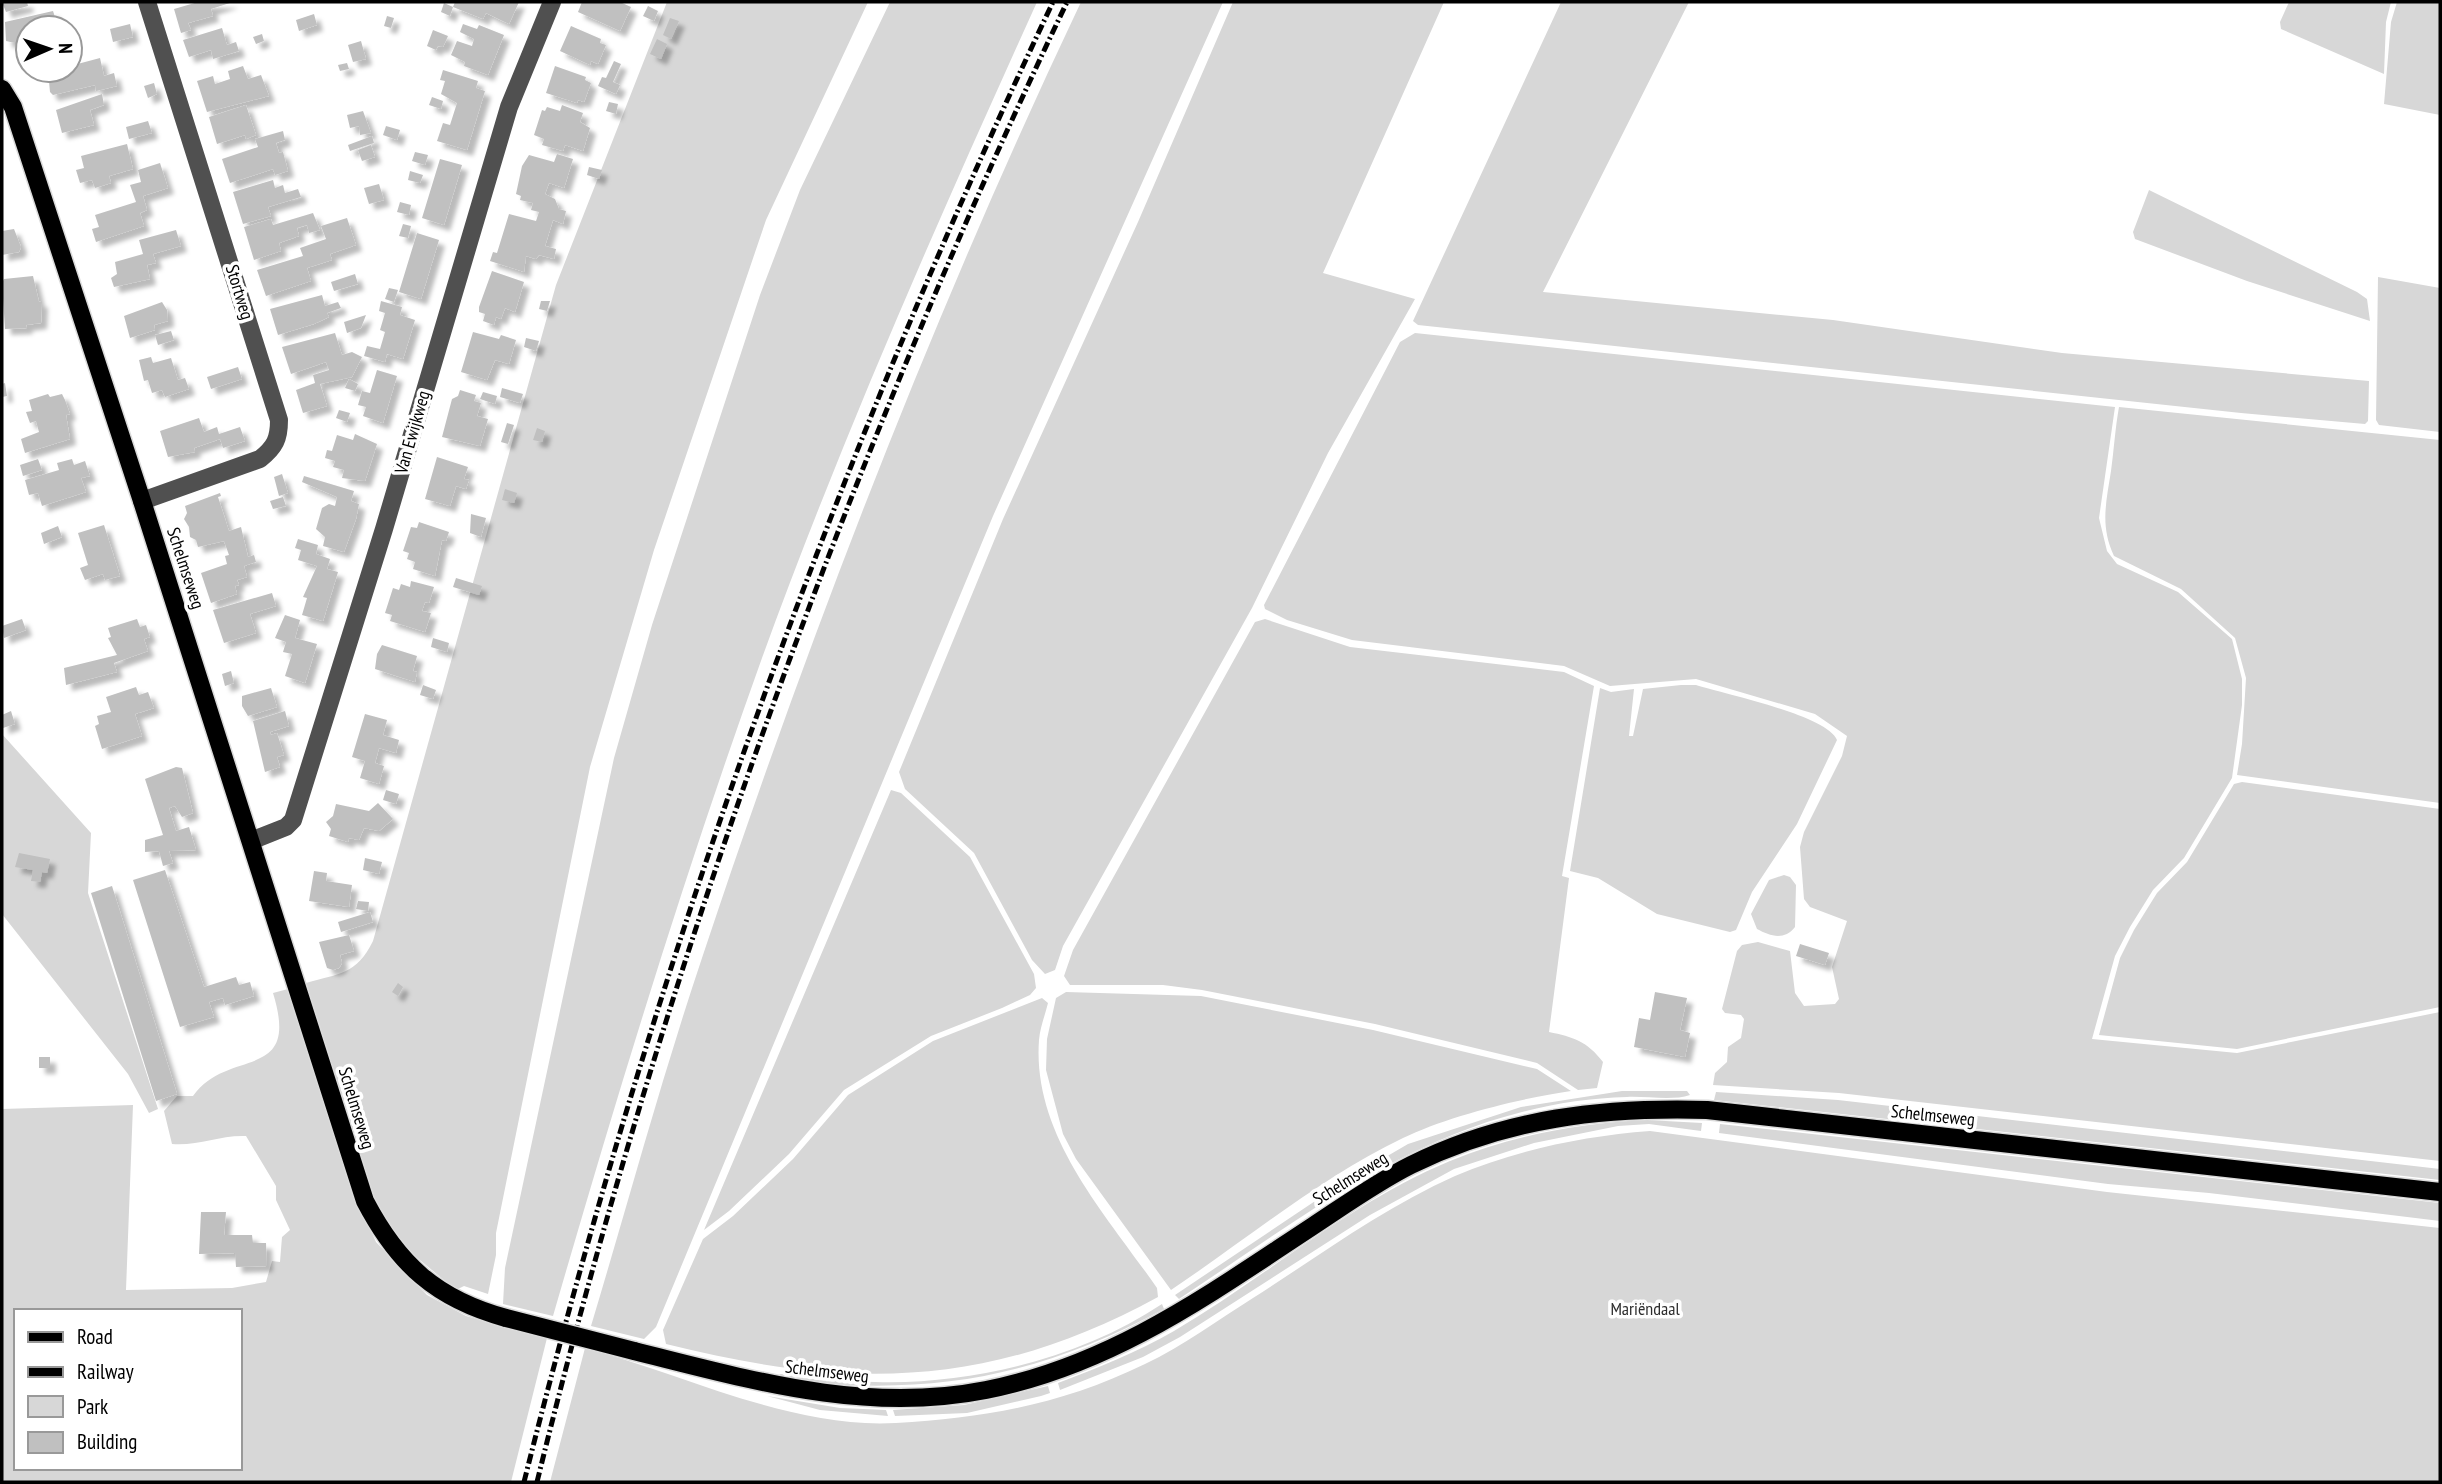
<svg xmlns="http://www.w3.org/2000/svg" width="2442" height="1484" viewBox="0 0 2442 1484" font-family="'PT Sans Narrow',sans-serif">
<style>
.green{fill:#d7d7d7;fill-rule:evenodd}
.building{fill:#c0c0c0;filter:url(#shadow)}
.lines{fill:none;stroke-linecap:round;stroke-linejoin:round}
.major-casing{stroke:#dbdbdb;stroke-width:21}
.minor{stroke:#505050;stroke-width:18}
.major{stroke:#000;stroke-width:18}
.rail{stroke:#000;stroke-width:5;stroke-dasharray:10 3.5 2 3.5;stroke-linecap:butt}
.major-bridge-casing{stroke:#dbdbdb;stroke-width:21;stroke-linecap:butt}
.major-bridge{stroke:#000;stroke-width:18}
.labels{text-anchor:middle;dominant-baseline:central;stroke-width:7;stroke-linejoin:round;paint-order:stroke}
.street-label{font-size:18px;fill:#000;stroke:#fff}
.park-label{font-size:18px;fill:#2e2e2e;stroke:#fff}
</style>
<defs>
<filter id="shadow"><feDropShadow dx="6" dy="6" stdDeviation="2" flood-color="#0004"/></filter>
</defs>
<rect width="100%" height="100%" fill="#fff"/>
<path class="green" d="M 667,2 L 868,2 L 766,220 L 654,550 L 590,767 L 496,1233 L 496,1255 L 488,1294 L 464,1286 L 456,1290 L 415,1256 L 390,1228 L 373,1197 L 306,983 C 340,973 356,975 373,941 L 556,285 Z
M 890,2 L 1037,2 C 939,218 843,435 762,658 C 684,875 617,1095 553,1316 L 503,1304 L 505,1268 L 614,758 L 652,625 L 760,295 L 800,190 Z
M 1081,2 L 1223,2 L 993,516 L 656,1327 L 644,1339 L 591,1326 C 628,1203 661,1080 702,958 C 810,633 934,312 1081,2 Z
M 1233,2 L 1444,2 L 1323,273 L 1415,299 L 1328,453 L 1252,608 L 1063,946 L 1055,970 L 1045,974 L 1032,960 L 974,853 L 905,789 L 899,772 L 1003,519 L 1138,222 Z
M 1561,2 L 1689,2 L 1543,292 L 1833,320 L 2062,353 L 2369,381 L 2368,421 L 2365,424 L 2241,413 L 1418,325 L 1413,321 Z
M 2289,2 L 2391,2 L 2386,22 L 2384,74 L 2281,29 L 2280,22 Z
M 2397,2 L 2440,2 L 2440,115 L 2384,104 L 2391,22 Z
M 2149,190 L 2357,292 L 2367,299 L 2370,321 L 2247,281 L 2135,239 L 2133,232 Z
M 2378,277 L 2440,288 L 2440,432 L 2379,425 L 2376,420 Z
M 1415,333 L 2115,407 L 2099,518 L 2107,551 L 2117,564 L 2178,592 L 2232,639 L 2242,679 L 2242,705 L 2232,778 L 2184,858 L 2153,890 L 2130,927 L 2115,956 L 2092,1039 L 2237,1053 L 2440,1012 L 2440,1161 L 1839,1093 L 1713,1085 L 1715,1073 L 1727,1062 L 1728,1047 L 1741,1038 L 1744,1019 L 1741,1015 L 1725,1013 L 1722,1009 L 1737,951 L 1742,945 L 1758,942 L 1790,951 L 1795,993 L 1804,1006 L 1835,1004 L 1839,999 L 1832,967 L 1847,921 L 1810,907 L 1804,899 L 1800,847 L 1804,832 L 1842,756 L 1847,736 L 1815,714 L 1696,679 L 1610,686 L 1564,666 L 1352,640 L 1287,620 L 1265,609 L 1264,605 L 1400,342 Z
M 2119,407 L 2440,440 L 2440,803 L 2237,775 L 2242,744 L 2246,678 L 2235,638 L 2181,589 L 2114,556 C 2100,526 2106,503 2111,471 C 2114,450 2115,429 2119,407 Z
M 1265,619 L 1350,647 L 1564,672 L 1594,686 L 1562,876 L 1569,878 L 1549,1032 C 1573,1037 1587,1041 1603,1062 L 1597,1088 L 1578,1090 L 1537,1063 L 1375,1024 L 1202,990 L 1163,985 L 1070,985 L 1064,976 L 1073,950 L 1255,622 Z
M 1681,685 L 1696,685 C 1724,694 1827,715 1837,740 L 1797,824 L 1752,892 L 1736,930 L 1730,932 L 1657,914 L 1598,878 L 1570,871 L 1600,688 L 1611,692 L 1634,689 L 1629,736 L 1633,736 L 1643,689 Z
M 2,734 L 91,833 L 88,893 L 158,1109 L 149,1113 L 128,1074 L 2,914 Z
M 2242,782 L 2440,809 L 2440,1007 L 2237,1049 L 2099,1035 L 2120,958 L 2134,930 L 2157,893 L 2187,862 L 2234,784 Z
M 891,790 L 901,793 L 970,857 L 1034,974 L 1036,988 L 1030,995 L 1002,1008 L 931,1036 L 844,1090 L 789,1154 L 729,1211 L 704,1230 Z
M 1784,875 L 1790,877 L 1796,885 L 1795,927 C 1784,941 1770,936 1757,929 L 1751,914 L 1769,880 Z
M 288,989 L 349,1182 L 376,1242 L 427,1295 L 466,1316 L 547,1338 L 511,1482 L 2,1482 L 2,1109 L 133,1105 L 126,1290 L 232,1288 L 266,1282 L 272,1261 L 280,1262 L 282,1237 L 290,1230 L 276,1200 L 276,1186 L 246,1136 C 219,1135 199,1146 172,1144 L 164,1111 L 177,1096 L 193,1096 C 228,1046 301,1084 273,993 ZM 16,1311 L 240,1311 L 240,1468 L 16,1468 Z
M 1066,992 L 1201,996 L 1373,1030 L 1537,1069 L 1571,1091 C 1522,1098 1448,1116 1403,1138 C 1320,1178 1247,1239 1171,1290 L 1076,1159 L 1063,1134 L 1046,1070 L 1047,1039 L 1056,998 Z
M 1042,998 L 1048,1003 C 1045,1015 1040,1028 1039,1040 C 1032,1136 1106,1214 1157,1288 L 1158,1297 C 990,1389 849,1390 666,1344 L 663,1330 L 703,1239 L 733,1216 L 793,1159 L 848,1095 L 933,1041 Z
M 1622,1091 L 1687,1091 L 1690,1095 C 1673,1101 1646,1096 1627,1097 C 1592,1098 1556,1103 1522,1112 C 1394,1144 1288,1227 1179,1299 L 1175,1295 L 1348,1179 L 1408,1144 L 1521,1107 Z
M 1716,1092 L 1838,1100 L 2440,1169 L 2440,1180 L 1714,1100 Z
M 1647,1120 L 1702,1123 L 1701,1131 L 1649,1124 L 1618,1126 L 1534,1143 L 1454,1169 L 1370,1215 L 1180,1337 L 1143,1357 L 1060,1390 L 1058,1383 C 1098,1368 1137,1352 1174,1331 C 1267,1276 1351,1202 1450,1161 C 1513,1135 1580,1123 1647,1120 Z
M 1720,1124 L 2440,1203 L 2440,1221 L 2209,1193 L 2108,1184 L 1719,1133 Z
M 1650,1131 L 2107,1192 L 2440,1228 L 2440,1482 L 550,1482 L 585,1348 C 684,1374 791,1429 896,1423 C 986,1418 1063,1404 1145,1364 C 1183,1346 1218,1320 1253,1298 C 1319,1256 1383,1208 1455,1176 C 1516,1150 1584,1136 1650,1131 Z
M 1162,1304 L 1164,1309 C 1057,1366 967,1390 846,1385 C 827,1385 793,1384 779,1374 C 810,1373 843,1382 875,1382 C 972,1385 1081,1358 1162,1304 Z
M 1048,1386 L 1050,1393 L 1041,1396 L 967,1413 L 895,1416 L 893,1410 L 964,1405 Z
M 767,1396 L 840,1408 L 886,1410 L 888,1416 L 820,1410 Z"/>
<path class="building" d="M 2,2 L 27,2 L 28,6 L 6,12 Z
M 198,2 L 233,2 L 211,9 L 213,16 L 188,23 L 191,30 L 181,33 L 174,9 Z
M 455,2 L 519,2 L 509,24 L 486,13 L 483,19 L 453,7 Z
M 582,2 L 620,2 L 631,7 L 620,31 L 578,12 Z
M 444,3 L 453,7 L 450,16 L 441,12 Z
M 648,6 L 658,11 L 654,21 L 643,16 Z
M 53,11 L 56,20 L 46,22 L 48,28 L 28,28 L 27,64 L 24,54 L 17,53 L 15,43 L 6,41 L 5,22 Z
M 314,14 L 317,25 L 299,31 L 296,20 Z
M 387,16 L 394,18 L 391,28 L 384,26 Z
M 670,18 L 679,21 L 671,39 L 663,35 Z
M 130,24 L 133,37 L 113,42 L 110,29 Z
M 463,24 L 477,29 L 479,25 L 504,35 L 488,75 L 464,66 L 465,62 L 451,55 L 457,41 L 472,46 L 474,39 L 460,32 Z
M 571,26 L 601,39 L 600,43 L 606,45 L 598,64 L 591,61 L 590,65 L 560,51 Z
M 222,28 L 227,45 L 236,42 L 239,51 L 213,59 L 211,50 L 189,57 L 183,40 Z
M 433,30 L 448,36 L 443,47 L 438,46 L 436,50 L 427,46 Z
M 262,34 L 264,41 L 256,44 L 253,37 Z
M 657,39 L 667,44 L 661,59 L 650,54 Z
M 361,41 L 366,59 L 353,62 L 348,45 Z
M 100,58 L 104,76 L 114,73 L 117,86 L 96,91 L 95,85 L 53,95 L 50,92 L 48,71 L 70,70 L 70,66 Z
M 614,61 L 621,64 L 613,82 L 620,85 L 616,94 L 598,86 L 602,77 L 606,78 Z
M 347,63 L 349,69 L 340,71 L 338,65 Z
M 243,66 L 248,79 L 261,75 L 269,96 L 207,112 L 197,81 L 213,76 L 215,84 L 230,79 L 228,71 Z
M 555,66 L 586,77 L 585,80 L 591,83 L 584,102 L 578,100 L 577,103 L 546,93 Z
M 443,70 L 478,81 L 476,88 L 485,91 L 467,150 L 437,141 L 443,123 L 450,125 L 457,103 L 441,94 L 445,81 L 440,80 Z
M 154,83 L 157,94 L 148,98 L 144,86 Z
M 102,94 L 104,105 L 90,110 L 94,125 L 62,133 L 56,110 Z
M 432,97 L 443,101 L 441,109 L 429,105 Z
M 609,102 L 618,104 L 616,114 L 606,111 Z
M 246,105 L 256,135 L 246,139 L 245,135 L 217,144 L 209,117 Z
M 562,105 L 583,113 L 580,122 L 590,128 L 583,151 L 565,145 L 563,151 L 542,145 L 544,139 L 534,135 L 542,110 L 545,111 L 547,107 L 560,111 Z
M 363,111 L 371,133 L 360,135 L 359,126 L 350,128 L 347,115 Z
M 148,121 L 152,133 L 129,139 L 126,127 Z
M 386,126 L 400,130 L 397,140 L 383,135 Z
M 283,131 L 285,140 L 276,143 L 279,153 L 283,152 L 288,171 L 275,175 L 273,169 L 230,183 L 222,159 L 258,147 L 255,139 Z
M 372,136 L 374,143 L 350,151 L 348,145 Z
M 127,144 L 133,169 L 109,176 L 111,183 L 95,188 L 92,180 L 80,183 L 76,170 L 84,168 L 81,156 Z
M 371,145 L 375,157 L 362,161 L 358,150 Z
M 415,152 L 428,155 L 425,165 L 412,161 Z
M 557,154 L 573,159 L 564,188 L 549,183 L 545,194 L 555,199 L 559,209 L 566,211 L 563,224 L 553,220 L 545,246 L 556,249 L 554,259 L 539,255 L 536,259 L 526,256 L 524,272 L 490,261 L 493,252 L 497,253 L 509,214 L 536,221 L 539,212 L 531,210 L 533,203 L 520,200 L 521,196 L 516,194 L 522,166 L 529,155 L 554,162 Z
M 440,159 L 462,165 L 444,225 L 422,218 Z
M 160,163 L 168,188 L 143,196 L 147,210 L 140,213 L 144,226 L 96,242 L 92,229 L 99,227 L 95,215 L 136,202 L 130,185 L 141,182 L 138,170 Z
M 589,167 L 602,170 L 599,179 L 587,175 Z
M 410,171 L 423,175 L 420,183 L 408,180 Z
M 273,180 L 275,188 L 283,185 L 285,193 L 298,189 L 301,197 L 268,207 L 271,216 L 243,224 L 233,192 Z
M 379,184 L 384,200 L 369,204 L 364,188 Z
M 400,202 L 411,205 L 409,215 L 397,212 Z
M 313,213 L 320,230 L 309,233 L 307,225 L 297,228 L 299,236 L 279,243 L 281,251 L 254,260 L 244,227 L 271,219 L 273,225 Z
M 347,218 L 356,245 L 330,254 L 332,260 L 307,268 L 311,281 L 266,296 L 257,270 L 303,256 L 300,248 L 326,239 L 321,226 Z
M 403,224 L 411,226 L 408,238 L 399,236 Z
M 14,229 L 21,247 L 19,252 L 2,255 L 2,231 Z
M 176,230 L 181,246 L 153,254 L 156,263 L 147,265 L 150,279 L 114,287 L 111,278 L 117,274 L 115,262 L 143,254 L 139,240 Z
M 417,233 L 439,240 L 421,299 L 399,292 Z
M 492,271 L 524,282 L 515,312 L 505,308 L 501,319 L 496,317 L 494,325 L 483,321 L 485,314 L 479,312 L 479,307 Z
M 355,274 L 358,284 L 334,291 L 331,282 Z
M 33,276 L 39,302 L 42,301 L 41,323 L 26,325 L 27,328 L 5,329 L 2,283 L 4,279 Z
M 389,288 L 398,290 L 394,302 L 385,299 Z
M 322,295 L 325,306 L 338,302 L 341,308 L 327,313 L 329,317 L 314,324 L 278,335 L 270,309 Z
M 381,301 L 402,307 L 400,315 L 415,320 L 403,359 L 387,354 L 385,362 L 364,356 L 367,346 L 380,349 L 385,332 L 380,330 L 385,313 L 379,311 Z
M 541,301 L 550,301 L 547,311 L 539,309 Z
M 162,302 L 167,310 L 168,321 L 154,325 L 155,330 L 130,338 L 124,316 Z
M 366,315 L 361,328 L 347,333 L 344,322 Z
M 171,331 L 174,340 L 158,345 L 155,335 Z
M 473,332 L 499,339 L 501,335 L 516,340 L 509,364 L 495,360 L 487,380 L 461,372 Z
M 335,333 L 342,355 L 352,352 L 362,357 L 352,377 L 320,384 L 327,406 L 303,413 L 296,390 L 315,383 L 313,375 L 329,370 L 326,362 L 291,374 L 282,347 Z
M 526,338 L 539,341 L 536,351 L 524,347 Z
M 151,357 L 153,363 L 171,358 L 178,380 L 185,378 L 189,389 L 165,397 L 162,390 L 152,393 L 148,380 L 144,381 L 139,360 Z
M 238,367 L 242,379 L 211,389 L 207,377 Z
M 377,370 L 397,376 L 383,423 L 363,416 L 366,407 L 358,405 L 362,391 L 370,393 Z
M 349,379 L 358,384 L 355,391 L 345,388 Z
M 5,383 L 7,396 L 2,397 L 2,384 Z
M 502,388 L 523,394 L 520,403 L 500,397 Z
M 460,390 L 476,395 L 474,401 L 481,403 L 477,416 L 488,419 L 480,446 L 442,437 L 452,399 L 458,396 Z
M 483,392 L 497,396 L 495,404 L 480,399 Z
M 48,394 L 50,397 L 62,394 L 65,400 L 70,414 L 66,415 L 70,439 L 25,453 L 21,439 L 39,432 L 36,421 L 30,423 L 26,412 L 32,411 L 29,400 Z
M 339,410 L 350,413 L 347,422 L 336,418 Z
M 199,418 L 204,432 L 217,427 L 219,434 L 240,427 L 245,441 L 223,448 L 220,439 L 194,448 L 195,452 L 168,457 L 160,431 Z
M 507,423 L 514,425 L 508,444 L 501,442 Z
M 537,428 L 545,431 L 542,442 L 533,440 Z
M 355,434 L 377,444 L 365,481 L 342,478 L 344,470 L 333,467 L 335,461 L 325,458 L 327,450 L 332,451 L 337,435 L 353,440 Z
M 437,457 L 468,467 L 464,479 L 469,480 L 466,489 L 456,486 L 450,506 L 425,499 Z
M 38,459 L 42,470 L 23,476 L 20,465 Z
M 72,459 L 74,465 L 85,461 L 90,476 L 81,478 L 86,492 L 42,506 L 38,493 L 29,495 L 25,480 L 59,470 L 57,463 Z
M 282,474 L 288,493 L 279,496 L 274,477 Z
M 304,476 L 354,491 L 351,501 L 359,504 L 356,519 L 344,552 L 323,546 L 325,537 L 316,529 L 322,508 L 329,504 L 335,506 L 337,497 L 302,482 Z
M 505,489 L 517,493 L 514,503 L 502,500 Z
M 220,493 L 221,496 L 218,497 L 229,531 L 241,527 L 248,557 L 254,555 L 256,562 L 244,566 L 247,577 L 237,580 L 239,585 L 235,586 L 237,594 L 211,603 L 201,573 L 227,564 L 225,556 L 229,555 L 224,541 L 198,547 L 196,540 L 190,537 L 189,527 L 184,519 L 187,513 L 185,506 Z
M 283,497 L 286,506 L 273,509 L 270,501 Z
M 471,514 L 486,518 L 481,537 L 470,533 Z
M 419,522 L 449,532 L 446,541 L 442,540 L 435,576 L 413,569 L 415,562 L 407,559 L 409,553 L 403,551 L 411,527 L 417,528 Z
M 104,525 L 120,576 L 105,580 L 103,574 L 85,580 L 80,568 L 88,565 L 78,533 Z
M 58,526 L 62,537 L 44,544 L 41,533 Z
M 298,539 L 318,545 L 316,554 L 330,559 L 327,569 L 338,572 L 323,621 L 302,615 L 307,598 L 303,597 L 317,566 L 298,560 L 301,550 L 295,548 Z
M 456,578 L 482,586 L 479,595 L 453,587 Z
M 411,581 L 434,587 L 429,603 L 425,602 L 422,611 L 431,613 L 425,632 L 390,621 L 392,615 L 385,613 L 393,588 L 399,590 L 401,584 L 410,587 Z
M 272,593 L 276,606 L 250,614 L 256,633 L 224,643 L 213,610 Z
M 285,615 L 300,620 L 295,638 L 317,644 L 305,683 L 285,676 L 292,654 L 283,652 L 286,642 L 275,638 Z
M 22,619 L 26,630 L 4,638 L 2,626 Z
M 137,619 L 140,627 L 146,625 L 150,637 L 144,639 L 148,651 L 114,663 L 117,672 L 66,685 L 64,668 L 117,655 L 108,638 L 111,637 L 108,628 Z
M 433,638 L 449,643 L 447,652 L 431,647 Z
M 382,645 L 417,656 L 413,671 L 417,672 L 415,682 L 375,669 L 377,654 Z
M 231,671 L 234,683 L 225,686 L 222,674 Z
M 423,685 L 436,690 L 433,699 L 420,695 Z
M 136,687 L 139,695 L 148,692 L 154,708 L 135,714 L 142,736 L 102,749 L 95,726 L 99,724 L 97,716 L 111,712 L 106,697 Z
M 271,688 L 277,707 L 248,716 L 242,706 L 242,696 Z
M 11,711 L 15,724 L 3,728 L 2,715 Z
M 285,711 L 289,726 L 270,732 L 271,735 L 277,733 L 284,755 L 277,757 L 280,767 L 265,772 L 253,721 Z
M 365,714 L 387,720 L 383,735 L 399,740 L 396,753 L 379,748 L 375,763 L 384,766 L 379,784 L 360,778 L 365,761 L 352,757 Z
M 176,767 L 182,768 L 193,813 L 182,817 L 175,806 L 169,808 L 176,831 L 189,827 L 196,850 L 169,851 L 173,863 L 163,866 L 159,851 L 145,852 L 145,840 L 163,835 L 145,779 Z
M 386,790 L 399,794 L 396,804 L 383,800 Z
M 378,803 L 393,819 L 379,831 L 364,828 L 359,840 L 349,838 L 348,842 L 329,836 L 331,829 L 326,822 L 333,816 L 336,804 L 369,811 Z
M 19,853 L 50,859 L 47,873 L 42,872 L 40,882 L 31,881 L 33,870 L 15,867 Z
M 365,858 L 382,862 L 379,874 L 363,870 Z
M 165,870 L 204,987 L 236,977 L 239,985 L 250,982 L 254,996 L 225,1005 L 223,998 L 209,1002 L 214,1017 L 180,1027 L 133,880 Z
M 314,871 L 327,873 L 326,881 L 352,885 L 349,907 L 309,901 Z
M 112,886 L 177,1094 L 156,1101 L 91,893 Z
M 358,901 L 369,902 L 368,911 L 356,909 Z
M 370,912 L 373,922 L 341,932 L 338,922 Z
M 349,935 L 354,951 L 340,955 L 342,963 L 339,968 L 333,970 L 327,968 L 319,942 Z
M 1800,944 L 1829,953 L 1825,965 L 1796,956 Z
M 398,983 L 403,987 L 398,996 L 392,992 Z
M 1655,992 L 1687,998 L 1680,1030 L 1690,1033 L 1685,1057 L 1634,1047 L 1639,1018 L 1650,1020 Z
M 39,1057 L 50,1057 L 50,1068 L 39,1068 Z
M 201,1212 L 226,1212 L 224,1235 L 252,1235 L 253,1243 L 266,1243 L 267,1266 L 236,1267 L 235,1253 L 199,1254 Z"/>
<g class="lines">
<defs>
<path id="major" d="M 2,89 L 13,107 L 142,501 L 365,1201 C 398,1264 436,1299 506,1318
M 634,1351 C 751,1380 865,1414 986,1390 C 1112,1365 1208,1295 1313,1226 C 1345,1205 1377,1182 1411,1165 C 1506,1118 1602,1107 1707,1110 L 2440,1192"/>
</defs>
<use href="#major" class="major-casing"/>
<path class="minor" d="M 142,501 L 260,459 C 275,447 279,439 279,420 L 147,2
M 251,841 L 286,827 L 293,820 L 384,529 L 509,107 L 552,2"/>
<use href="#major" class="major"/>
<path class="rail" d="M 524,1482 C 652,973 828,476 1053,2
M 537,1482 C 662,974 842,474 1067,2"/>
<defs>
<path id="major-bridge" d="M 506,1318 L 634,1351"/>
</defs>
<use href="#major-bridge" class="major-bridge-casing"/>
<use href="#major-bridge" class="major-bridge"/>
</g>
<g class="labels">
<g class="street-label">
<text transform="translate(240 292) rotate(73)">Stortweg</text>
<text transform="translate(412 432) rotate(-74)">Van Ewijkweg</text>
<text transform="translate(186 568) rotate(72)">Schelmseweg</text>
<text transform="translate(357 1108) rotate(73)">Schelmseweg</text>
<text transform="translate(1933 1115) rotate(6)">Schelmseweg</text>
<text transform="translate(1350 1178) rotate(-32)">Schelmseweg</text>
<text transform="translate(827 1371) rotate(7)">Schelmseweg</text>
</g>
<g class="park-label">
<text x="1645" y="1308">Mariëndaal</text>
</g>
</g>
<rect width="2442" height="1484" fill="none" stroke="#000000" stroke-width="7"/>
<rect x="14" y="1309" width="228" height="161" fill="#ffffff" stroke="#999999" stroke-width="2"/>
<rect x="28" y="1332" width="35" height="10" fill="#000000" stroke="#999999" stroke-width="2"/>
<text x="77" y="1344" font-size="21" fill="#000000">Road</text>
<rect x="28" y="1367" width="35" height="10" fill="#000000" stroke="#999999" stroke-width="2"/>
<text x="77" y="1379" font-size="21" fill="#000000">Railway</text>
<rect x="28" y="1396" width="35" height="21" fill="#d7d7d7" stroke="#999999" stroke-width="2"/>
<text x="77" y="1414" font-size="21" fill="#000000">Park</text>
<rect x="28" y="1432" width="35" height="21" fill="#c0c0c0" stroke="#999999" stroke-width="2"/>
<text x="77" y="1449" font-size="21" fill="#000000">Building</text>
<g transform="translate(49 49) rotate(88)"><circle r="33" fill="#ffffff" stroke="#999999" stroke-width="2"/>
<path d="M0-5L12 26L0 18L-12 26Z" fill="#000000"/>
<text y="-10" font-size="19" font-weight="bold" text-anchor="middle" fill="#000000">N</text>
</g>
</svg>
